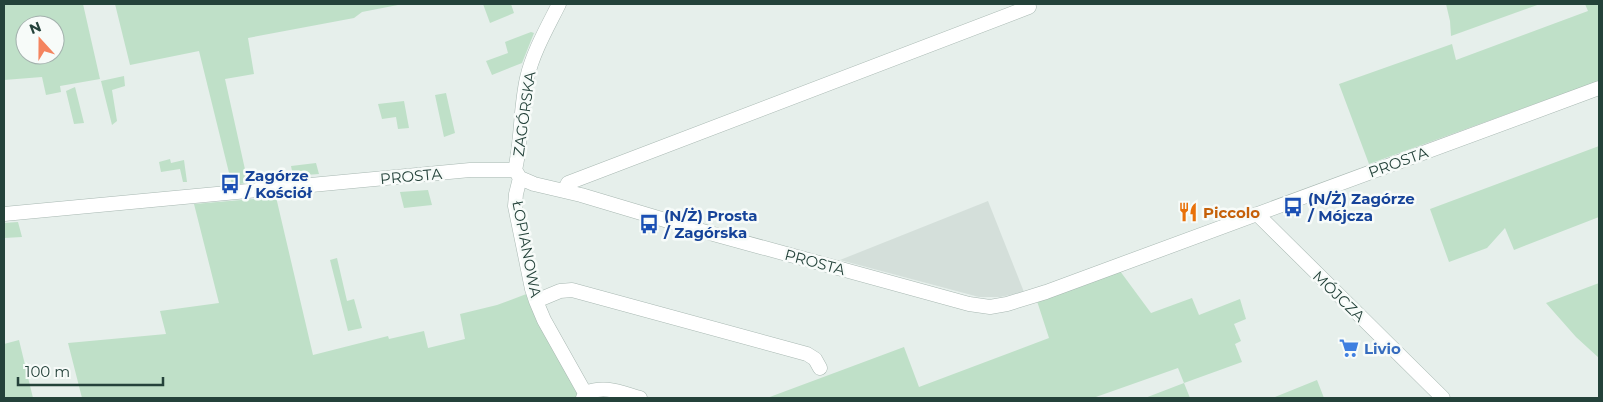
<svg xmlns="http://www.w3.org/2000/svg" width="1603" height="402" viewBox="0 0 1603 402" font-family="Montserrat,sans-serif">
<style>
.built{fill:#d4dfda}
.green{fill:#bfe0c8;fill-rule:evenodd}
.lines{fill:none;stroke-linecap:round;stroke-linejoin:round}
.minor-casing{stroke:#a8b8b2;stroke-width:15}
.minor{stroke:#fff;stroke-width:14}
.labels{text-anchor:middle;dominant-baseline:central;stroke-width:5;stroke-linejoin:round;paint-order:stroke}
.street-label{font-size:15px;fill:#24423a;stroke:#f7fbf9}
.transit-label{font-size:15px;font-weight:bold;fill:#164399;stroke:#f7fbf9;text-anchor:start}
.food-label{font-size:15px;font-weight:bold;fill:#c56008;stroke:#f7fbf9;text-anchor:start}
.shop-label{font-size:15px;font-weight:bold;fill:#366cbe;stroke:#f7fbf9;text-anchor:start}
</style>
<rect width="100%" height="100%" fill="#e6efeb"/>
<path class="built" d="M 988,201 L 1024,292 L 1000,297 L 979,297 L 840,260 Z"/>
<path class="green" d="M 4,4 L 83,4 L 100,79 L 60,86 L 61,92 L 46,95 L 42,77 L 4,80 ZM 25,25 L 55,25 L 55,55 L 25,55 Z
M 115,4 L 403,4 L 362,12 L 354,18 L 248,38 L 254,74 L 225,79 L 248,183 L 232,185 L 199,51 L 130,65 Z
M 483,4 L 511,4 L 514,13 L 490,23 Z
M 1446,4 L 1540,4 L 1451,36 L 1450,21 Z
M 1585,4 L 1599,4 L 1599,81 L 1369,164 L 1339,84 L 1452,44 L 1456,60 L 1588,11 Z
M 531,32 L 534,33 L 522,63 L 492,75 L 486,61 L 508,53 L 505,42 Z
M 124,76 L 125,86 L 112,90 L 117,121 L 112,125 L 101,81 Z
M 75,87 L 84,123 L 74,124 L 66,91 Z
M 446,93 L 455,133 L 444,137 L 435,95 Z
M 404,101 L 409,128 L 398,129 L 396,117 L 382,119 L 378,104 Z
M 1599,146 L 1599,217 L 1514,250 L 1505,228 L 1487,248 L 1449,262 L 1430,209 Z
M 170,159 L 171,163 L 184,160 L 187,182 L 183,182 L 180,169 L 161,172 L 159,162 Z
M 316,163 L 319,174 L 293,176 L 291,166 Z
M 428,190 L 432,205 L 404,208 L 400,192 Z
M 276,197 L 313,355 L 388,336 L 389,339 L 424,331 L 428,348 L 465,339 L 460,314 L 497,305 L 529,293 L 577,393 L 577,398 L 82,398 L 68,343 L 166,334 L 160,311 L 219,303 L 194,204 Z
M 18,222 L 22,237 L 4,238 L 4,223 Z
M 337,258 L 347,301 L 354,299 L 362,328 L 348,331 L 330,260 Z
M 1120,271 L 1151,313 L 1192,298 L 1199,315 L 1240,299 L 1246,319 L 1234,324 L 1241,341 L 1235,344 L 1242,362 L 1184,383 L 1190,398 L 1145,398 L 1184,383 L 1178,368 L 1093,398 L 767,398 L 904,347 L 919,387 L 1049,338 L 1037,301 Z
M 1599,283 L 1599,358 L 1576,337 L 1546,303 Z
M 19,340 L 33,398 L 4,398 L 4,344 Z
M 1317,380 L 1324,398 L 1270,398 L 1275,397 Z"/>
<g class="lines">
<defs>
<path id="minor" d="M 515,170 L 520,178 L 534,184 L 581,195 L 695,229 L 969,304 L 990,307 L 1007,304 L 1046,292 L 1599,88
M 515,170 C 522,140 520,109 527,78 C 533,52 547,28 559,4
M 520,178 L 516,194 L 515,206 L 532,289 L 536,301 L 544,320 L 585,393 L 583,398
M 564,191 L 568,183 L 1029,7
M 4,214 L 470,170 L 515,170
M 1257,214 L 1443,398
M 536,301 L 560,291 L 572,290 L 807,354 L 815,359 L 820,368
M 585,393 C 605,385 619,392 640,398"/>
</defs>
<use href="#minor" class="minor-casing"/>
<use href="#minor" class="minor"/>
</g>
<defs>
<symbol id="bus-bare" viewBox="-9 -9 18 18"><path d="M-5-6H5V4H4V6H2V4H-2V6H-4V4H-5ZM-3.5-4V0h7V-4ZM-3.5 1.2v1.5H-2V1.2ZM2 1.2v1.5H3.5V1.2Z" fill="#1a4fb4" stroke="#f7fbf9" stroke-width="2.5" paint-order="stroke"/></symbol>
<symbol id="restaurant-bare" viewBox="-9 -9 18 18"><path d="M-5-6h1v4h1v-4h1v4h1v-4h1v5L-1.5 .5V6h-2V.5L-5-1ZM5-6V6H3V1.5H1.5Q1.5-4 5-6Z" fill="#e8710a" stroke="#f7fbf9" stroke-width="2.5" paint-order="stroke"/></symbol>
<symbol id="supermarket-bare" viewBox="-9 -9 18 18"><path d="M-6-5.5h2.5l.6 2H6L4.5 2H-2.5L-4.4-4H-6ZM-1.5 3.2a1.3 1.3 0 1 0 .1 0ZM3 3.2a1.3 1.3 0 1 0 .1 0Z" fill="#3f7fe0" stroke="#f7fbf9" stroke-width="2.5" paint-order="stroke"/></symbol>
</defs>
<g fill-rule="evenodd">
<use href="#bus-bare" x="216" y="170" width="28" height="28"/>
<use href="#bus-bare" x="1279" y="193" width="28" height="28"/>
<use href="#restaurant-bare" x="1174" y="198" width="28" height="28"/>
<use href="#bus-bare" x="635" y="210" width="28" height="28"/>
<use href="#supermarket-bare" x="1335" y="334" width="28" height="28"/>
</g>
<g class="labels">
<g class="street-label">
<text transform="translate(524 114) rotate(-82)">ZAGÓRSKA</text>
<text transform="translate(1398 162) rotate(-20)">PROSTA</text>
<text transform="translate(411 176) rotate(-5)">PROSTA</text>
<text transform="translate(527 249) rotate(79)">ŁOPIANOWA</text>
<text transform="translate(815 262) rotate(15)">PROSTA</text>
<text transform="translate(1339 296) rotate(44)">MÓJCZA</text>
</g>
<g class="transit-label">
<text x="245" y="175">Zagórze<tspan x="245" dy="17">/ Kościół</tspan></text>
<text x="1308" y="198">(N/Ż) Zagórze<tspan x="1308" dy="17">/ Mójcza</tspan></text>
<text x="664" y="215">(N/Ż) Prosta<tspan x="664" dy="17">/ Zagórska</tspan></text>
</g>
<g class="food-label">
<text x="1203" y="212">Piccolo</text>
</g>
<g class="shop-label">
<text x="1364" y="348">Livio</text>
</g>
</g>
<rect width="1603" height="402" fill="none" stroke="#24423a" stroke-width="10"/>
<g transform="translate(40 40) rotate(339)"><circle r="24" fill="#f7fbf9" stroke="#a3b1ad"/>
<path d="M0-4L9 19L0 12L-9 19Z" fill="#f4845f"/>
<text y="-8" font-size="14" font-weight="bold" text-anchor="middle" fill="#24423a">N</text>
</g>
<path d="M18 377v8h145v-8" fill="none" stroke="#24423a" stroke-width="2.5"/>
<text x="25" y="377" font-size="15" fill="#24423a" stroke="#f7fbf9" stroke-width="4" paint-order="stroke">100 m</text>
</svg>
